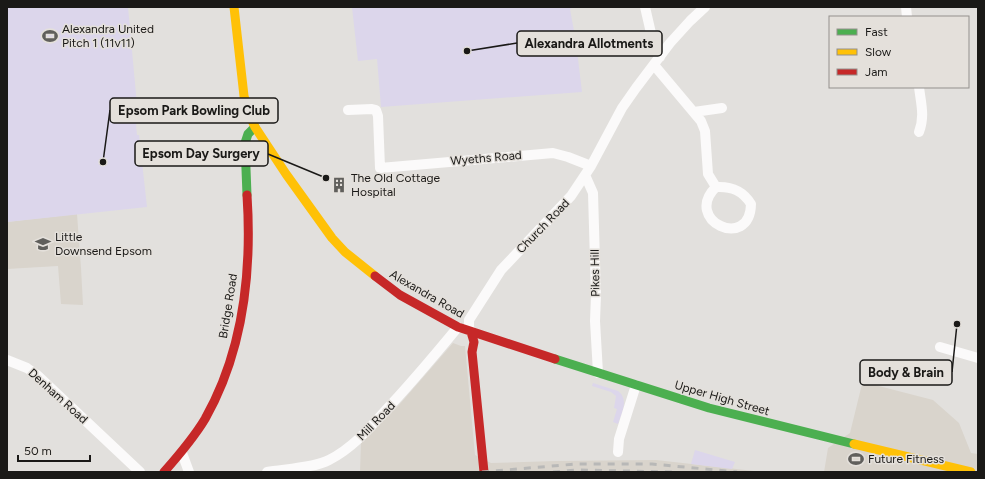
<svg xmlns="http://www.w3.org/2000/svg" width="985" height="479" viewBox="0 0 985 479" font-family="Figtree,sans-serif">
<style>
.built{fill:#d9d4cc}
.green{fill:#dcd6eb}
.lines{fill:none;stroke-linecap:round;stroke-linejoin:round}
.street{stroke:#fbfafa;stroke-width:10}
.fast{stroke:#4caf50;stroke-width:9}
.slow{stroke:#ffc107;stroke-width:9}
.jam{stroke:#c62828;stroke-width:9}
.rail{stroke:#b8b8b7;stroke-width:3;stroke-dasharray:7 7;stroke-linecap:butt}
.labels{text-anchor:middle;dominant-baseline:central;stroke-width:3;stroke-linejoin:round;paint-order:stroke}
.poi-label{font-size:12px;fill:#1a1917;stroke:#e4e0db;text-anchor:start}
.street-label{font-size:12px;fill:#1a1917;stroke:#e4e0db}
.leader{fill:none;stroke:#1a1917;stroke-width:1.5}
.callout-dot{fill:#1a1917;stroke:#e4e0db;stroke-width:1.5}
.callout{fill:#e4e0db;stroke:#1a1917;stroke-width:1.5}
.callout-label{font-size:13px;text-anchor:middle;font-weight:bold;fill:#1a1917}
</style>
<rect width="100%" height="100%" fill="#e2e0dd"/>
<path class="built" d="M 77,214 L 81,268 L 83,305 L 61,304 L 58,266 L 7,269 L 7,222 Z
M 453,343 L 461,346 L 465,346 L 475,455 L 491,463 L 556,461 L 656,460 L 763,472 L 360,472 L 361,443 L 399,405 Z
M 862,384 L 875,385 L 933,400 L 959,423 L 971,453 L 978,454 L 978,472 L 824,472 L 828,448 L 850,433 Z"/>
<path class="green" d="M 7,7 L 128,7 L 138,116 L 136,125 L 137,135 L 139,135 L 147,207 L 7,222 Z
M 352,7 L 574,7 L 570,9 L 576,42 L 582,92 L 381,107 L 377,59 L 358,61 Z
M 593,383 L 618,391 C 629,399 622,413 618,424 L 613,422 L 617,409 L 614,408 L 616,396 L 611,392 L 592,386 Z
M 695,450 L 735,462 L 732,469 L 691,464 Z"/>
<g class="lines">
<path class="street" d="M 645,7 L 654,46 L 660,57
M 906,7 L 907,17
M 654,65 L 701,121 L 705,131 L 708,174 L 716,187 C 732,186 743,191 751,204 C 750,252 682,220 716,187
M 919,87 C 921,104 925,116 919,132
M 348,110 L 372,109 L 376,110 L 378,116 L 380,168 L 553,153 L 568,157 L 591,166
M 694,112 L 722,108
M 585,175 L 593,193 L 596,295 L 595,321 L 598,373
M 471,332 L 469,327 L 469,320 L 501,270 L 571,196 L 591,166 L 622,108 L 636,88 L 670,43 L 690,21 L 705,7
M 940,347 L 978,358
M 7,360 L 27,368 L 37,375 L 140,472
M 618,452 L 619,439 L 636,385
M 182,453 L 189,472
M 267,472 C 284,469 314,468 329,460 C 351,449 368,430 384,412 C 410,385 434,356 458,327"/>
<path class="fast" d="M 247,195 L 245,143 L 248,134 L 255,127
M 555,359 L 709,408 L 854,444"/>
<path class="slow" d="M 234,7 L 244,96 L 249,114 L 255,127 L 286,174 L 332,238 L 345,252 L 375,276
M 854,444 L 971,472"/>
<path class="jam" d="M 375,276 L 400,295 L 458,327 L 555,359
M 471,332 L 474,342 L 472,352 L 484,472
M 164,472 C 179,455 193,439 205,419 C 243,352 252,271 247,195"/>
<path class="rail" d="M 482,472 L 576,464 L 652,464 L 737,472
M 553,472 L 577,470 L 674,472"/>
</g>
<defs>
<symbol id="stadium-bare" viewBox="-9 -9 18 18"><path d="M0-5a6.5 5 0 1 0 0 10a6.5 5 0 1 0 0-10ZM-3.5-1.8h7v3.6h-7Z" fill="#605f5c" stroke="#e4e0db" stroke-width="2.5" paint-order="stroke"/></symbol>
<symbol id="building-bare" viewBox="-9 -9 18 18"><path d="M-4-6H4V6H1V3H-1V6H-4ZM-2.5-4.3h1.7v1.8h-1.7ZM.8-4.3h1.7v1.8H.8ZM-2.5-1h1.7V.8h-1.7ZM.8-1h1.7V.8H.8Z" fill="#605f5c" stroke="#e4e0db" stroke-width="2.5" paint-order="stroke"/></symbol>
<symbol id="school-bare" viewBox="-9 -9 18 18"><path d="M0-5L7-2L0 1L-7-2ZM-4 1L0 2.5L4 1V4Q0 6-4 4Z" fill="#605f5c" stroke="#e4e0db" stroke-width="2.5" paint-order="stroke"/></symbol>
</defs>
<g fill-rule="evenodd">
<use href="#stadium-bare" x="39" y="25" width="22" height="22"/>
<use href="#building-bare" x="328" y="174" width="22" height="22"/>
<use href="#school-bare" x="32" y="233" width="22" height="22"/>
<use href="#stadium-bare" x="845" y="448" width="22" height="22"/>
</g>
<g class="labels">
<g class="poi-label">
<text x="62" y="29">Alexandra United<tspan x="62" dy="14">Pitch 1 (11v11)</tspan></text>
<text x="351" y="178">The Old Cottage<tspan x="351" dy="14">Hospital</tspan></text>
<text x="55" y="237">Little<tspan x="55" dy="14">Downsend Epsom</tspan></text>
<text x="868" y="459">Future Fitness</text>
</g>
<g class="street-label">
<text transform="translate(486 158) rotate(-5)">Wyeths Road</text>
<text transform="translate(543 226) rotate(-46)">Church Road</text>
<text transform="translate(595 273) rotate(-91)">Pikes Hill</text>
<text transform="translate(427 294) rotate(30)">Alexandra Road</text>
<text transform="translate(228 306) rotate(-81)">Bridge Road</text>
<text transform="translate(58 396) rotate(42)">Denham Road</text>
<text transform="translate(722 398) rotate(16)">Upper High Street</text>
<text transform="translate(376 421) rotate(-46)">Mill Road</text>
</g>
</g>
<path class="leader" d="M467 51L517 43M103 162L110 110M326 178L268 154M957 324L952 372"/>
<g class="callout-dot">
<circle cx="467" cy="51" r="4"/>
<circle cx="103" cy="162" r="4"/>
<circle cx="326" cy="178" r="4"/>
<circle cx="957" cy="324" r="4"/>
</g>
<g class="callout">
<rect x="517" y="31" width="145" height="25" rx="4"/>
<rect x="110" y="98" width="168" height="25" rx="4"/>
<rect x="135" y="141" width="133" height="25" rx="4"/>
<rect x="860" y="360" width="92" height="25" rx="4"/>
</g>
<g class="callout-label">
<text x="589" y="48">Alexandra Allotments</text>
<text x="194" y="115">Epsom Park Bowling Club</text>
<text x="201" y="158">Epsom Day Surgery</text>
<text x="906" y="377">Body &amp; Brain</text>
</g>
<rect width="985" height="479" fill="none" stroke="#1a1917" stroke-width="16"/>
<rect x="829" y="16" width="140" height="72" fill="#e4e0db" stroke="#93908d"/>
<rect x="837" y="29" width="20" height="6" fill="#4caf50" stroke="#93908d"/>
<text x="865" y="36" font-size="12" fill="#1a1917">Fast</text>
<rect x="837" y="49" width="20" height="6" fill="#ffc107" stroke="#93908d"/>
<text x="865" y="56" font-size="12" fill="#1a1917">Slow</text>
<rect x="837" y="69" width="20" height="6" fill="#c62828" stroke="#93908d"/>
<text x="865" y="76" font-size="12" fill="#1a1917">Jam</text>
<path d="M18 455v6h72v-6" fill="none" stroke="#1a1917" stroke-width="2"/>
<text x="24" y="455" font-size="12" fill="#1a1917" stroke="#e4e0db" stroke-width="3" paint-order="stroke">50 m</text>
</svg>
